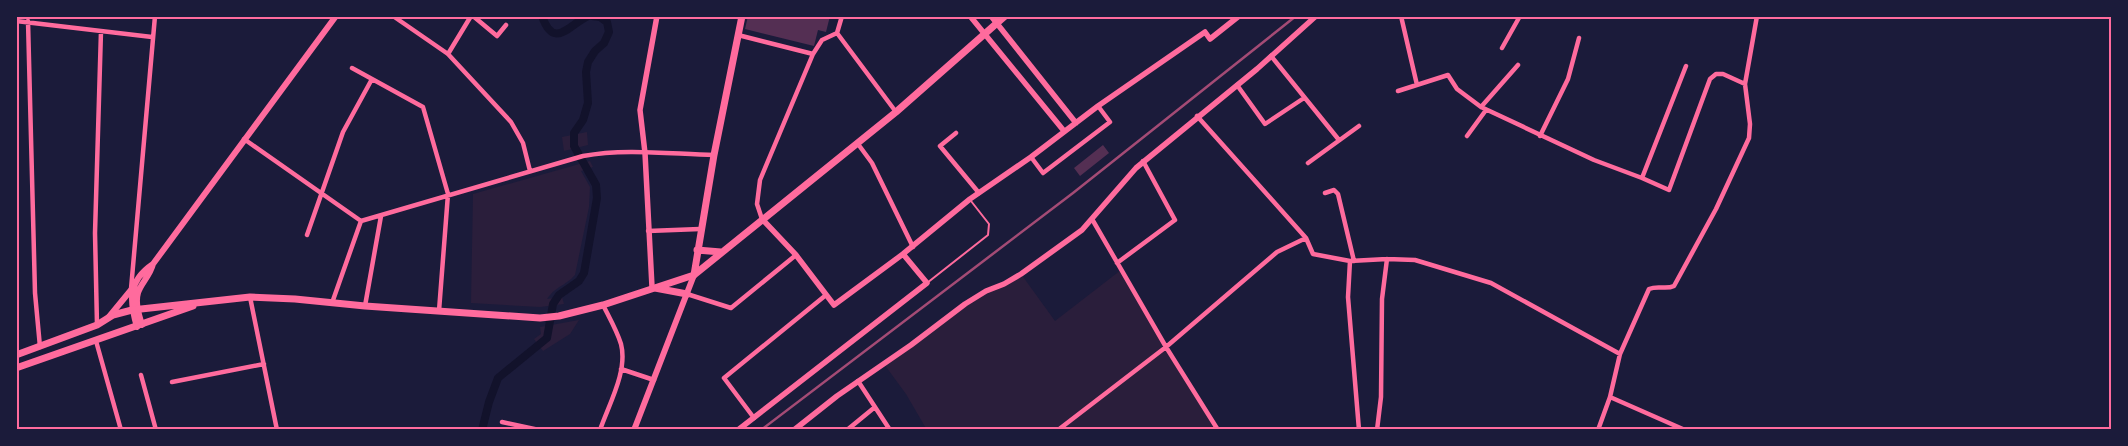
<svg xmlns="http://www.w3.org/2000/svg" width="2128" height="446" viewBox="0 0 2128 446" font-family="'Work Sans',sans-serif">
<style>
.green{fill:#2a1e3b}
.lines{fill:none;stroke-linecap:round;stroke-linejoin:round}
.canal{stroke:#12122b;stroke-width:8}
.building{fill:#542f53}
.service{stroke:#ff6b9d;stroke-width:2}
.minor{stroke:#ff6b9d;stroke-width:4.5}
.tertiary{stroke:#ff6b9d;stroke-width:5.5}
.secondary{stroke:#ff6b9d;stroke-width:6}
.primary{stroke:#ff6b9d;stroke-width:7}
.rail{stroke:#a44b75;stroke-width:2.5}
.neatline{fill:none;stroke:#ff6b9d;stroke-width:2}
</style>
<rect width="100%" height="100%" fill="#1b1b3a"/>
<path class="green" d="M 587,132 L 588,145 L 564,151 L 562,137 Z
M 590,161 L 593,167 L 581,171 L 590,187 L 589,207 L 575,275 C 564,287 557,285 547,299 L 562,297 L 564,304 L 540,307 L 471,303 L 473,194 Z
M 1121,270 L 1218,430 L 927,430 L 906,394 L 884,364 L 963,306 L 1021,274 L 1055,321 Z
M 579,320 L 570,334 L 543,351 L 534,339 L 541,334 L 540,327 Z"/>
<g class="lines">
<path class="canal" d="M 542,16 C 554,51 570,24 588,16
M 482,430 L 489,402 L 498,378 L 547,338 L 553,304 L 559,295 L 579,281 L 584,273 L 597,198 L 596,185 L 574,146 L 574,133 L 583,120 L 588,103 L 586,72 L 588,62 L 595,51 L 604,43 L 609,32 L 607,22 L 600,17 L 592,16"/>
</g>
<path class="building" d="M 748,16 L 830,16 L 826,32 L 818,30 L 814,46 L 745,29 Z
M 1103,145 L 1109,153 L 1080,176 L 1074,168 Z"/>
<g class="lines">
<path class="service" d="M 927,283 L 988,235 L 989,224 L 971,201"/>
<path class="minor" d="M 393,16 L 448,54 L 511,122 L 523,143 L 530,171
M 473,16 L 497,36 L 506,25
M 1401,16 L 1417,85
M 16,21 L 152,37
M 28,21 L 35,293 L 40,347
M 837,33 L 896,112
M 738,35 L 813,54
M 1502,48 L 1520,16
M 448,54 L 471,16
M 1271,56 L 1339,140
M 352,68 L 423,107 L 448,194 L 439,311
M 1237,85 L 1265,124 L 1304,98
M 1398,91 L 1448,75 L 1457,89 L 1481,107 L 1594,160 L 1642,178 L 1686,66
M 1481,107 L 1518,65
M 1197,116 L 1306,238 L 1313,254 L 1350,261 L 1387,259 L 1415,260 L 1491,283 L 1620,354
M 956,133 L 940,146 L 979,193
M 1467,136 L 1486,110
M 1540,136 L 1568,79 L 1579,38
M 244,139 L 361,221
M 858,144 L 872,163 L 913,247
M 1031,157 L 1043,173 L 1110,122 L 1098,106
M 1308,163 L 1359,126
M 1642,178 L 1669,190 L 1710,79 L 1716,74 L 1723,74 L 1745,84
M 1325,193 L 1334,190 L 1338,194 L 1354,261
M 762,219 L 757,204 L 760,180 L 813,54 L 822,40 L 837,33 L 842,16
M 1092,219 L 1166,347 L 1218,430
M 648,231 L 700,229
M 307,235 L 343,132 L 372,79
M 1350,261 L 1348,297 L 1359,430
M 1117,263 L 1175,220 L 1143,161
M 131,289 L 155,16
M 687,294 L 731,308 L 796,255
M 250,297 L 277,430
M 332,303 L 361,221 L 583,156 C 625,148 671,154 714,155
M 365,306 L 381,216
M 97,325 L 95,233 L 101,31
M 96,341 L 121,430
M 621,369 L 654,380
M 141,375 L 156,430
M 858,381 L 890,430
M 172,382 L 264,364
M 1610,397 L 1685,430
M 754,418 L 724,378 L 826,295
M 502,422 L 539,430
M 600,430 C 609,404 628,371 621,344 C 617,331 609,317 603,305
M 847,430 L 875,407
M 1058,430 L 1166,347 L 1277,252 L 1306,238
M 1377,430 L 1381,397 L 1382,299 L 1387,259
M 1598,430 L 1610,397 L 1620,354 L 1649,289 C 1658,285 1666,290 1674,286 L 1716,209 L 1749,138 L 1750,124 L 1745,84 L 1757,16"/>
<path class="tertiary" d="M 970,16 L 1064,131
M 991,16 L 1076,123
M 762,219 L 796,255 L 834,305 L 903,254 L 970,199 L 1031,157 L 1098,106 L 1205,32 L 1210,39 L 1239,16
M 652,287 L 645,153 L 640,110 L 657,16
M 738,430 L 927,283 L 903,254
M 794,430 L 837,396 L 911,345 L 965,304 L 986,291 L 1004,284 L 1021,274 L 1082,230 L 1136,168 L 1257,69 L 1316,16"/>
<path class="secondary" d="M 108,318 L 131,290
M 142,325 C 139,315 135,303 138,293 C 141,283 150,276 153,264
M 137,327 C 129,300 128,281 153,264 L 336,16
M 634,430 L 694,275"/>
<path class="primary" d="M 697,250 L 721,252
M 694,275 L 714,155 L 742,16
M 655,288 L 687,294
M 16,355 L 97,325 L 113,315 L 132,310 L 250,297 L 295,299 L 365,306 L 540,318 L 559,316 L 603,305 L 694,275 L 896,112 L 1005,16
M 16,368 L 193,306"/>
<path class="rail" d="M 761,430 L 1073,193 L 1296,16"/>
</g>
<rect width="2128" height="446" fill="none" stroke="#1b1b3a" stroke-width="35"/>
<rect x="18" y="18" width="2092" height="410" class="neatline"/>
</svg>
